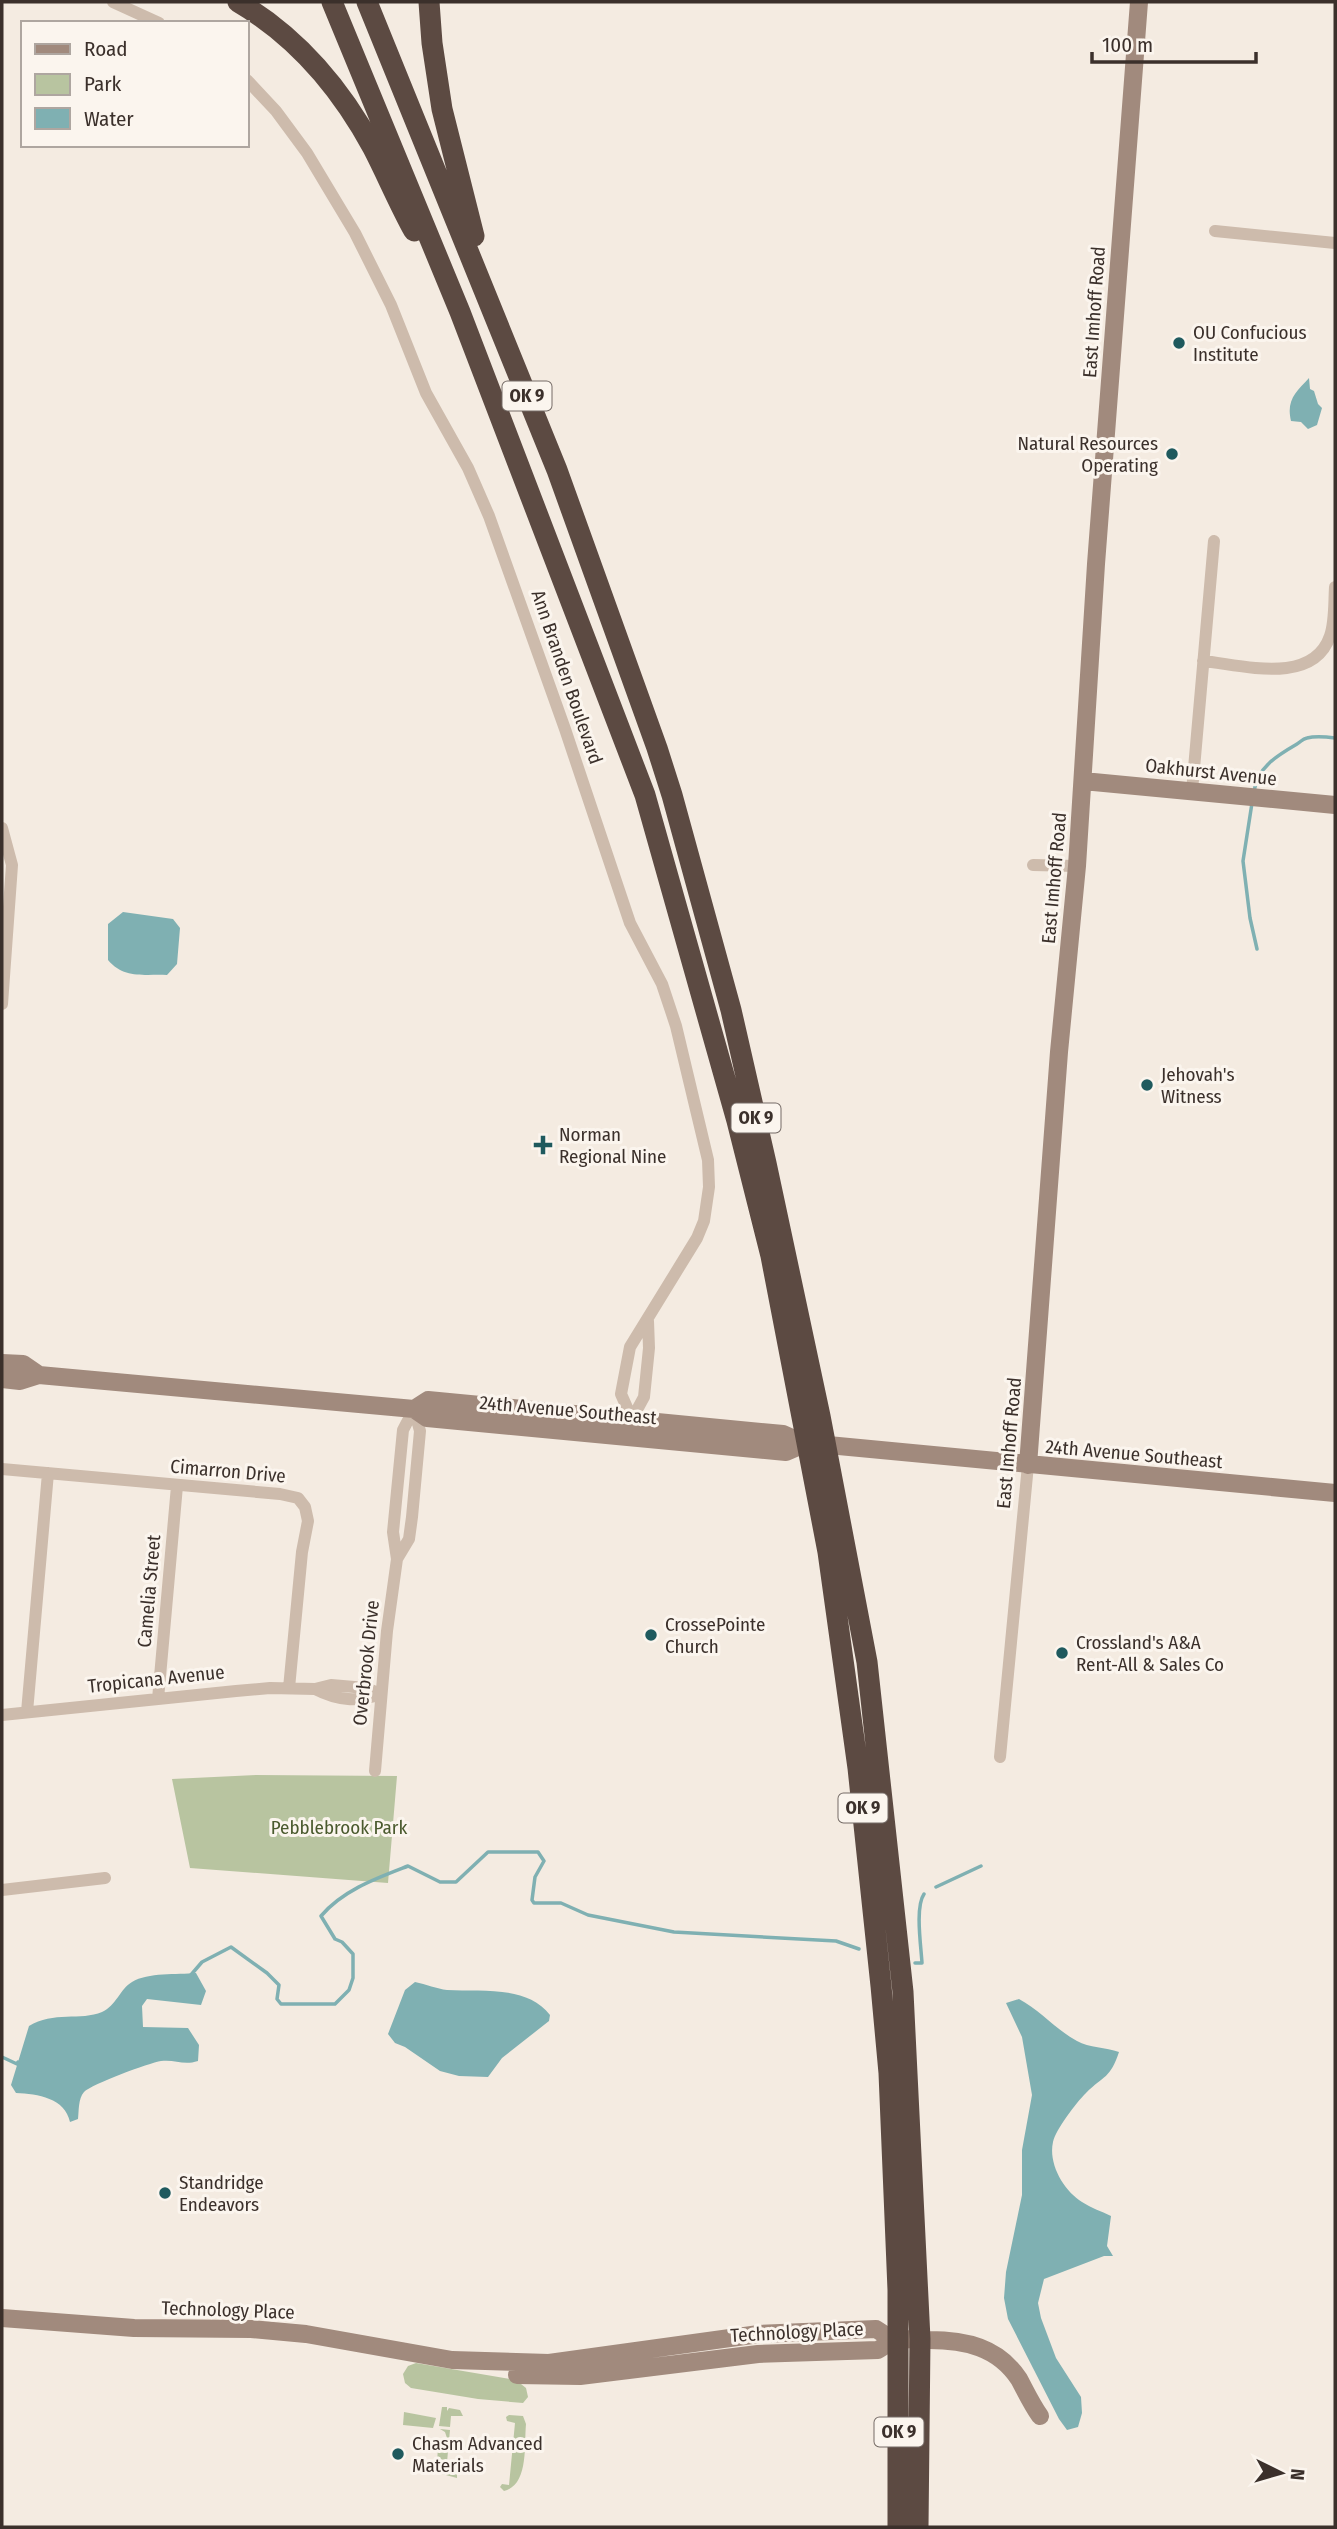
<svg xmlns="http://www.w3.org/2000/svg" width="1337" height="2529" viewBox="0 0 1337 2529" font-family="'Fira Sans Condensed',sans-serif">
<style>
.green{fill:#b8c4a0}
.water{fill:#7fb0b2}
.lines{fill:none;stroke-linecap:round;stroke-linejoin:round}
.stream{stroke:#7fb0b2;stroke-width:3.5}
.street{stroke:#cdbbac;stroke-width:12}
.secondary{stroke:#a18a7d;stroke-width:18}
.highway{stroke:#5c4a42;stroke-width:21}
.poi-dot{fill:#1f5a5e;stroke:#fbf5ee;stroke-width:2.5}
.labels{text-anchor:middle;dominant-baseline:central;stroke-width:6;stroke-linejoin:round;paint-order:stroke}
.shield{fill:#fbf5ee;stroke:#756b66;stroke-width:2}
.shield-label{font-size:18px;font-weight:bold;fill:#3b302b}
.street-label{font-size:19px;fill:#3b302b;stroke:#fbf5ee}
.poi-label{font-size:19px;fill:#3b302b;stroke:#fbf5ee;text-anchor:start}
.park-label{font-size:19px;fill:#4a5a2e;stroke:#fbf5ee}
</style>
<rect width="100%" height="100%" fill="#f4ebe1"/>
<path class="green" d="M 256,1775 L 397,1776 L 388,1883 L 190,1868 L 172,1779 Z
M 416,2363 L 516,2380 L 526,2388 L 528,2397 L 523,2403 L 478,2399 L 411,2388 L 405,2383 L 403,2374 L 408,2366 Z
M 442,2407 L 447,2407 L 447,2411 L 449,2408 L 460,2410 L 463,2416 L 451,2416 L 450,2427 L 439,2426 Z
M 404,2412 L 436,2418 L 433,2428 L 403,2425 Z
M 509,2415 L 523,2416 L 526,2424 C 524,2445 529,2485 504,2491 L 500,2487 L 502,2484 L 509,2485 L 515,2423 L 507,2421 L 506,2417 Z
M 440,2429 L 450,2430 L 446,2473 L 457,2474 L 457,2478 L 427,2470 L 427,2464 L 437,2464 L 438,2446 L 443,2445 L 447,2438 L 445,2432 Z"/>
<path class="water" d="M 1309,378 L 1310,389 L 1314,391 L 1318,404 L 1322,408 L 1317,425 L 1308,429 L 1301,422 L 1291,421 C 1286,400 1296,392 1309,378 Z
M 123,912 L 173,919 L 180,928 L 177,964 L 167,975 C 143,974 124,979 108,960 L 108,924 Z
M 196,1973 L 206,1991 L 201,2005 L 147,1999 L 142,2006 L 143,2027 L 188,2028 L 199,2045 L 198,2061 C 183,2066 175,2059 161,2061 C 149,2063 92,2084 84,2092 C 78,2099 79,2111 78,2119 L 70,2122 C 65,2098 38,2094 16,2093 L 11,2085 L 29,2026 C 53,2011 81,2021 102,2012 C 116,2006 120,1989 132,1982 C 148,1972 177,1975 196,1973 Z
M 415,1982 C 426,1984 437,1989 447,1990 C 481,1992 527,1985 550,2015 L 549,2021 L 502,2058 L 488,2077 L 459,2076 L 440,2071 L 405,2047 L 395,2043 L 388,2034 L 405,1990 Z
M 1019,1999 C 1040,2010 1055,2029 1077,2041 C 1089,2048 1106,2047 1119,2052 C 1110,2079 1104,2075 1086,2093 C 1076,2103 1056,2129 1053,2142 C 1048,2164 1064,2191 1082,2202 C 1091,2208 1101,2211 1111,2216 L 1107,2246 L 1113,2256 L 1104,2256 L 1044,2279 L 1038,2303 L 1041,2318 L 1056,2358 L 1081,2397 L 1082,2413 L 1078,2427 L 1067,2430 L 1059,2419 L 1008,2319 L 1004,2298 L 1006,2272 L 1022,2195 L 1022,2150 L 1032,2095 L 1022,2037 L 1006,2003 Z"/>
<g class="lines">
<path class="stream" d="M 1254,792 C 1257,767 1278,755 1297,744 C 1302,741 1302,739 1307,738 C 1315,736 1327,737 1335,738
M 1252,803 L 1243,861 L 1250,918 L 1257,949
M 936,1887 L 981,1866
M 915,1963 L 922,1963 C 921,1946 915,1907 924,1894
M 190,1976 L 202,1962 L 231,1947 L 267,1973 L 279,1985 L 277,1999 L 281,2004 L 335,2004 L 349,1990 L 353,1978 L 353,1954 L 342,1942 L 335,1939 L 321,1916 C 343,1890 377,1878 408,1866 L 440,1882 L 456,1882 L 488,1852 L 538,1852 L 544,1861 L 535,1877 L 532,1900 L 534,1903 L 561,1903 L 588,1915 L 674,1932 L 836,1941 L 859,1949
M 2,2057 L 17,2064 L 18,2062"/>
<path class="street" d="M 113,2 L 159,23
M 247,80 L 276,111 L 307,153 L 355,233 L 391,305 L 426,393 L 468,468 L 489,516 L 565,729 L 630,923 L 662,984 L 676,1026 L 708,1160 L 709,1187 L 704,1221 L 697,1238 L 630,1347 L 621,1394 L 632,1419
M 1215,231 L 1335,243
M 1203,661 C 1242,665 1313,686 1330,636 C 1335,622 1334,603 1335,587
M 1192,791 L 1214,541
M 2,828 L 12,865 L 2,1004
M 1033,865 L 1077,866
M 414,1409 L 420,1431 L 412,1517 L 409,1539 L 397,1559 L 393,1532 L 403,1430 Z
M 632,1419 L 644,1397 L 649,1348 L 648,1321
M 2,1469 L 280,1494 L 298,1498 L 305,1507 L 308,1521 L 302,1552 L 289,1688
M 331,1685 L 366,1688 L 381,1694 C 358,1702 338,1701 315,1689 Z
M 158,1699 L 177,1486
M 27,1712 L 48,1473
M 2,1715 L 236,1691 L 270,1688 L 315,1689
M 1000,1757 L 1028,1465
M 375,1771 L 387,1631 L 397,1559
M 2,1890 L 105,1878"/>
<path class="secondary" d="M 1083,781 L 1335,805
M 2,1363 L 23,1364 L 39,1375
M 2,1379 L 20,1381 L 39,1375 L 414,1409 L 427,1418 L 786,1452 L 807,1443 L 1335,1493
M 414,1409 L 428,1400 L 783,1434 L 803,1443
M 1028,1465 L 1059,1052 L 1077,866 L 1096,564 L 1139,2
M 2,2318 L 134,2328 L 251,2329 L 306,2334 L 452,2360 L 549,2363 L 759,2334 L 876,2329 L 893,2340
M 517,2375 L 580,2376 L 758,2354 L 878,2350 C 898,2336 906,2339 929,2340 C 965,2340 998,2347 1019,2379 C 1026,2392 1032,2405 1040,2416"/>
<path class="highway" d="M 238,2 C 296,36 341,89 373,148 C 387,175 399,204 414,231
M 332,2 L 460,312 L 645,795 L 737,1121 L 771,1256 L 828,1552 L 858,1768 L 881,1986 L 889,2073 L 898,2290 L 898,2527
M 367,2 L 557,470 L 657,748 L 672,795 L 731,1010 L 766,1163 L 820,1416 L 867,1662 L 903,1992 L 920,2339 L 918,2527
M 429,2 L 432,43 L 442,109 L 474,236"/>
</g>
<g class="poi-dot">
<circle cx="1179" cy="343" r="7"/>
<circle cx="1172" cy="454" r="7"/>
<circle cx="1147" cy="1085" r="7"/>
<path d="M539.5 1134.5h7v7h7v7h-7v7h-7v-7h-7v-7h7z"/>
<circle cx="651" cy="1635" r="7"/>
<circle cx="1062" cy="1653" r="7"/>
<circle cx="165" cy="2193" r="7"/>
<circle cx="398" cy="2454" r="7"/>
</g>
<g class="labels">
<g class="shield">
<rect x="502.5" y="381.5" width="49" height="29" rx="5"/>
<rect x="731.5" y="1103.5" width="49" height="29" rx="5"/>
<rect x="838.5" y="1793.5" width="49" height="29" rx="5"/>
<rect x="874.5" y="2417.5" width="49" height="29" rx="5"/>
</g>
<g class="shield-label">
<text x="527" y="396">OK 9</text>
<text x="756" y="1118">OK 9</text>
<text x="863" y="1808">OK 9</text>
<text x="899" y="2432">OK 9</text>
</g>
<g class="street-label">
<text transform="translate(1094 312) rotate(-86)">East Imhoff Road</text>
<text transform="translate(567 677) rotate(71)">Ann Branden Boulevard</text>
<text transform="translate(1211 772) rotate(6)">Oakhurst Avenue</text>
<text transform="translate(1054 878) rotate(-85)">East Imhoff Road</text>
<text transform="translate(568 1410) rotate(5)">24th Avenue Southeast</text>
<text transform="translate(1009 1443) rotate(-85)">East Imhoff Road</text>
<text transform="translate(1134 1454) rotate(5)">24th Avenue Southeast</text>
<text transform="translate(228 1471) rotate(5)">Cimarron Drive</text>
<text transform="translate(149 1591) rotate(-85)">Camelia Street</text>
<text transform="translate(366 1663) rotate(-84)">Overbrook Drive</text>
<text transform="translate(156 1679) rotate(-6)">Tropicana Avenue</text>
<text transform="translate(228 2310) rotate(2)">Technology Place</text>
<text transform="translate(797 2332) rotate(-3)">Technology Place</text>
</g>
<g class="poi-label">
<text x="1193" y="332">OU Confucious<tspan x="1193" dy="22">Institute</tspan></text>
<text x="1158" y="443" text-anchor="end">Natural Resources<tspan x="1158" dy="22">Operating</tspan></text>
<text x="1161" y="1074">Jehovah's<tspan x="1161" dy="22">Witness</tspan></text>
<text x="559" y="1134">Norman<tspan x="559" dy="22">Regional Nine</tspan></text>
<text x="665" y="1624">CrossePointe<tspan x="665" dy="22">Church</tspan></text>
<text x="1076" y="1642">Crossland's A&amp;A<tspan x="1076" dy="22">Rent-All &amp; Sales Co</tspan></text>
<text x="179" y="2182">Standridge<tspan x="179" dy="22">Endeavors</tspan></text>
<text x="412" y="2443">Chasm Advanced<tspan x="412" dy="22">Materials</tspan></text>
</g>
<g class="park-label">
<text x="339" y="1827">Pebblebrook Park</text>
</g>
</g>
<rect width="1337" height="2529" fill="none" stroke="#3b302b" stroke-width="7"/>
<rect x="21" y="21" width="228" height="126" fill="#fbf5ee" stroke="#aea6a0" stroke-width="2"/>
<rect x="35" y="44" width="35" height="10" fill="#a18a7d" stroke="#aea6a0" stroke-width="2"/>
<text x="84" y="56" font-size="21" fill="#3b302b">Road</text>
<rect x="35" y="74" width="35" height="21" fill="#b8c4a0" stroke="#aea6a0" stroke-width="2"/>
<text x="84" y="91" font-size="21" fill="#3b302b">Park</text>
<rect x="35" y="108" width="35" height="21" fill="#7fb0b2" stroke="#aea6a0" stroke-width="2"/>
<text x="84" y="126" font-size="21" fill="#3b302b">Water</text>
<g transform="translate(1281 2473) rotate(95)" stroke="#fbf5ee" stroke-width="5" paint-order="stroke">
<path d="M0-5L12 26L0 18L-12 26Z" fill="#3b302b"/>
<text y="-10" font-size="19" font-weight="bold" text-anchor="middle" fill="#3b302b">N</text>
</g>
<path d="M1092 52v10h164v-10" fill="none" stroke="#3b302b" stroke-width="3.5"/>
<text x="1102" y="52" font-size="21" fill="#3b302b" stroke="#fbf5ee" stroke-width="5" paint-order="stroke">100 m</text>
</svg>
